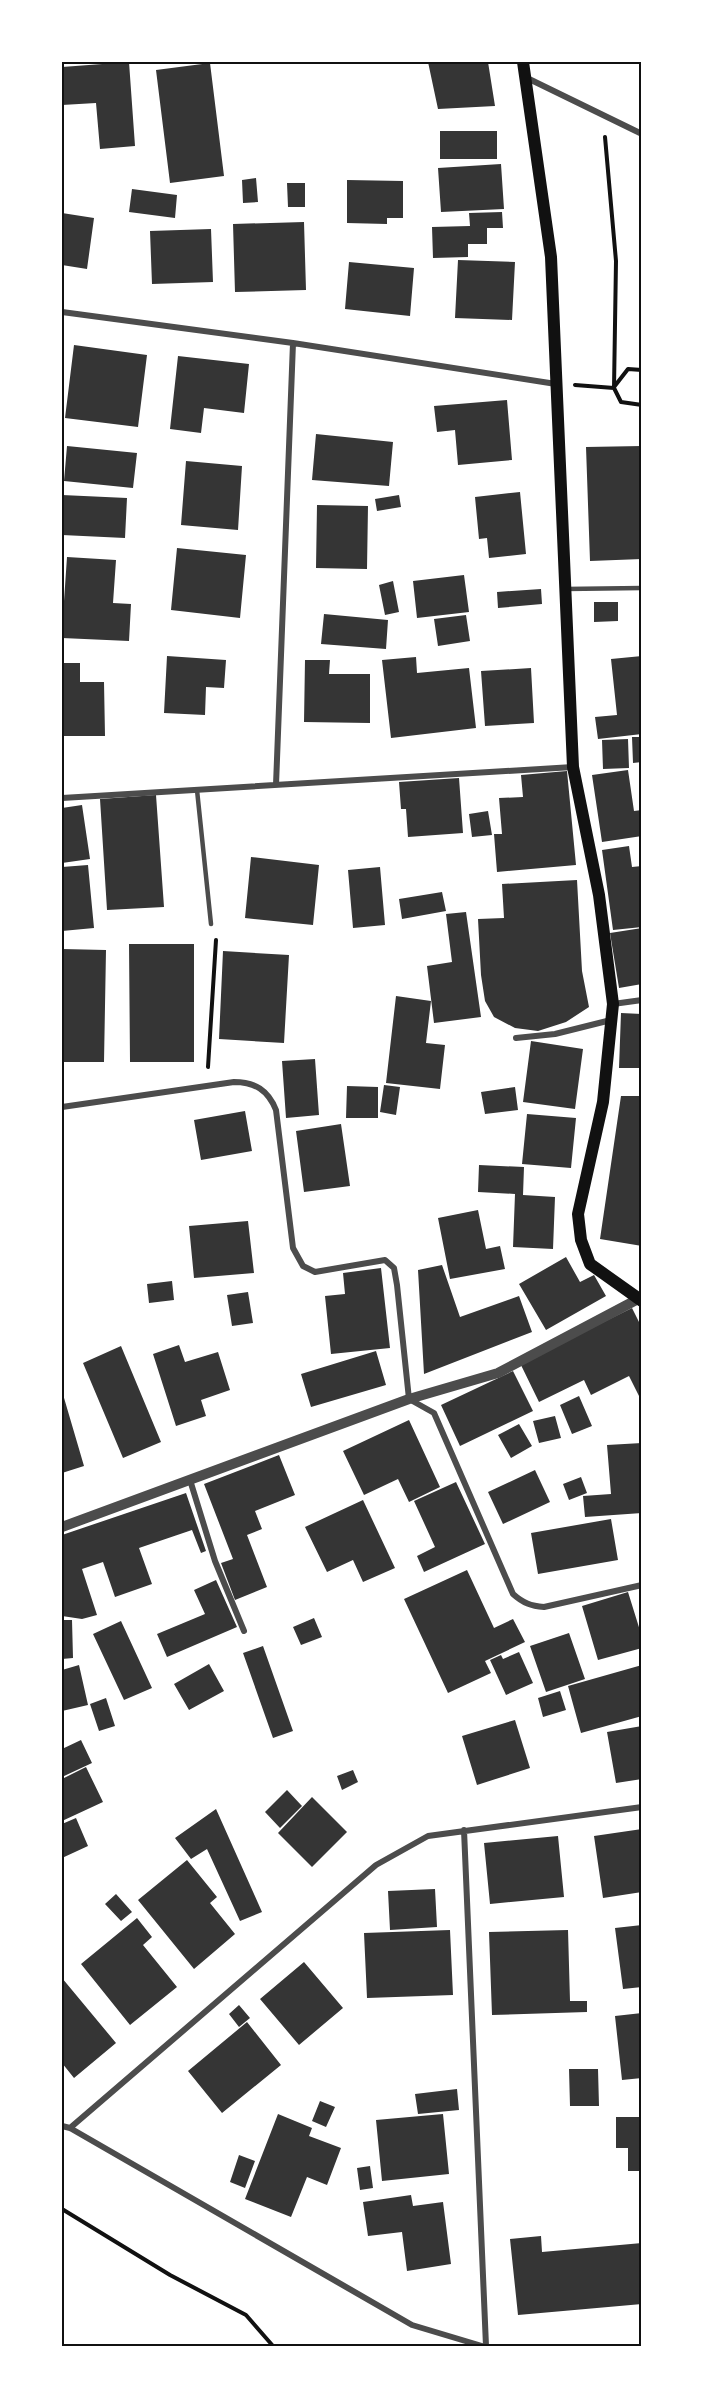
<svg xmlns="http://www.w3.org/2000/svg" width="703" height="2408" viewBox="0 0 703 2408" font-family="'Fira Sans',sans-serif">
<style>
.building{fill:#353535}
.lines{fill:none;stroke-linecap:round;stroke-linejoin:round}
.path{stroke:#111;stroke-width:4}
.service{stroke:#4c4c4c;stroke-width:4.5}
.minor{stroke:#4c4c4c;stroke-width:6}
.tertiary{stroke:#4c4c4c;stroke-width:10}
.secondary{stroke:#111;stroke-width:12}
.neatline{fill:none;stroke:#111;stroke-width:2}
</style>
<rect width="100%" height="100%" fill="#fff"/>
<path class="building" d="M 129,62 L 135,146 L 100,149 L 96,103 L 62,105 L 62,67 Z
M 428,62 L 488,62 L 495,106 L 438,109 Z
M 210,63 L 224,176 L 170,183 L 156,70 Z
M 440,131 L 497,131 L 497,159 L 440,159 Z
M 501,164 L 504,209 L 441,212 L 438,168 Z
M 256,178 L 258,202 L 243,203 L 242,180 Z
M 347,180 L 403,181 L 403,218 L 387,218 L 387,224 L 347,223 Z
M 287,183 L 305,183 L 305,207 L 288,207 Z
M 132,189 L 177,195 L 175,218 L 129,212 Z
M 502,212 L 503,228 L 487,228 L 487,244 L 468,244 L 468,257 L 433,258 L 432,227 L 470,226 L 469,213 Z
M 62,213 L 94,218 L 87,269 L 62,265 Z
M 304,222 L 306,290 L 235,292 L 233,224 Z
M 211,229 L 213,282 L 152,284 L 150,231 Z
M 458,260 L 515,262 L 512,320 L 455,318 Z
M 349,262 L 414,268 L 410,316 L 345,309 Z
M 74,345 L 147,355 L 138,427 L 65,418 Z
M 178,356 L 249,364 L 244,413 L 204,408 L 201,433 L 170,429 Z
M 507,400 L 512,460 L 458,465 L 455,430 L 437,432 L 434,406 Z
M 316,434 L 393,442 L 389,486 L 312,480 Z
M 67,446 L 137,453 L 133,488 L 64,481 Z
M 642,446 L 642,559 L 590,561 L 586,447 Z
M 186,461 L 242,466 L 238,530 L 181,525 Z
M 520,492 L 526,554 L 489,558 L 487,538 L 479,539 L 475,497 Z
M 62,495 L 127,498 L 125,538 L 62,535 Z
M 399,495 L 401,507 L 377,511 L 375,499 Z
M 317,505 L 368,506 L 367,569 L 316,568 Z
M 177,548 L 246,555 L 240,618 L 171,610 Z
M 67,557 L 116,560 L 113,603 L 131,604 L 129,641 L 62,638 L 62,601 L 64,601 Z
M 464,575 L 469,612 L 417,618 L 413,581 Z
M 393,581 L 399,612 L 385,615 L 379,585 Z
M 541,589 L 542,604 L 498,608 L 497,592 Z
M 594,602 L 618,602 L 618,621 L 594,622 Z
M 324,614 L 388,620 L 386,649 L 321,644 Z
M 466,615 L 470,641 L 438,646 L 434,619 Z
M 167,656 L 226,660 L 224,688 L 206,687 L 205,715 L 164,713 Z
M 642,656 L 642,734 L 598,739 L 595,717 L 617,715 L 611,659 Z
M 416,657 L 417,673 L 469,668 L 476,728 L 391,738 L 382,660 Z
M 305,660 L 330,660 L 329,674 L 370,674 L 370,723 L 304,722 Z
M 62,663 L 80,663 L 80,682 L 104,682 L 105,736 L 62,736 Z
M 531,668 L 534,723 L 485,726 L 481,671 Z
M 632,737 L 642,737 L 642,762 L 633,763 Z
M 628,739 L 629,768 L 603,769 L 602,740 Z
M 628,770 L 634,811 L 642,810 L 642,836 L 602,842 L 592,775 Z
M 567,771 L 576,865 L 497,872 L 494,834 L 502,834 L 499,798 L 523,797 L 521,775 Z
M 459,778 L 463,833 L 408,837 L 406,809 L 401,809 L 399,782 Z
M 156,795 L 164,907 L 107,910 L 100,799 Z
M 82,805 L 90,859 L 62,863 L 62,808 Z
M 488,811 L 492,835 L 472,837 L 469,814 Z
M 629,846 L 632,867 L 642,866 L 642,927 L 613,930 L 602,850 Z
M 251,857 L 319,865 L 313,925 L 245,918 Z
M 88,865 L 94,928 L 62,931 L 62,867 Z
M 380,867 L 385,925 L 353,928 L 348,870 Z
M 577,880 L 582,971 L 589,1007 L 566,1022 L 538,1031 L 515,1028 L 494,1017 L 485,1001 L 481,975 L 478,919 L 504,918 L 502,884 Z
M 442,892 L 446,911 L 402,919 L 399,899 Z
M 466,912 L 481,1017 L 434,1023 L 427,966 L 452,962 L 446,914 Z
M 642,928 L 642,984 L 619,988 L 610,933 Z
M 129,944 L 194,944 L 194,1062 L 130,1062 Z
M 62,949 L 106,950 L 104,1062 L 62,1062 Z
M 223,951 L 289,955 L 284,1043 L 219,1039 Z
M 396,996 L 431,1001 L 426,1043 L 445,1045 L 440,1089 L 386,1083 Z
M 621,1013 L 642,1014 L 642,1068 L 619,1068 Z
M 531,1041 L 583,1049 L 575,1109 L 523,1102 Z
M 315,1059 L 319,1115 L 286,1118 L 282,1061 Z
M 384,1085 L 400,1087 L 396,1115 L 380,1112 Z
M 347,1086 L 378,1087 L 378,1118 L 346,1118 Z
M 515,1087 L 518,1110 L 485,1114 L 481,1092 Z
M 621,1096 L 642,1096 L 642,1246 L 600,1239 Z
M 245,1111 L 252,1151 L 201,1160 L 194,1120 Z
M 527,1114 L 576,1118 L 571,1168 L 522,1164 Z
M 341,1124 L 350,1186 L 304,1192 L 296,1131 Z
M 479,1165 L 524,1167 L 523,1195 L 555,1197 L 553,1249 L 513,1247 L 515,1194 L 478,1192 Z
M 478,1210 L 486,1249 L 500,1246 L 505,1269 L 450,1279 L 438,1218 Z
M 248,1221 L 254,1273 L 194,1278 L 189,1226 Z
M 566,1257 L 580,1282 L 594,1275 L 606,1296 L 546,1330 L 519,1284 Z
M 442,1265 L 460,1317 L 519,1296 L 532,1332 L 424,1374 L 418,1270 Z
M 381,1268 L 390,1348 L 331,1354 L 325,1296 L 345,1294 L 343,1273 Z
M 172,1281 L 174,1300 L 149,1303 L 147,1284 Z
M 248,1292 L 253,1323 L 232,1326 L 227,1295 Z
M 632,1308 L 642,1328 L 642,1402 L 629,1376 L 591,1395 L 584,1380 L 539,1402 L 520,1363 Z
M 179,1345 L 185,1362 L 218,1352 L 230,1390 L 201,1400 L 206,1416 L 176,1426 L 153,1354 Z
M 121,1346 L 161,1442 L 123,1458 L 83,1363 Z
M 376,1351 L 386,1385 L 311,1407 L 301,1374 Z
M 513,1371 L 533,1411 L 460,1446 L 441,1405 Z
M 62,1391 L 84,1466 L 62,1473 Z
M 579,1396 L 592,1426 L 572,1434 L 560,1405 Z
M 555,1416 L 561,1438 L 539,1443 L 533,1421 Z
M 409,1420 L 440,1487 L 409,1502 L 398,1479 L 364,1495 L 343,1451 Z
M 519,1424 L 532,1446 L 511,1458 L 498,1435 Z
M 642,1443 L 642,1513 L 585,1517 L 583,1496 L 611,1494 L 607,1445 Z
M 279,1455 L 295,1495 L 255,1511 L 262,1529 L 247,1535 L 267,1587 L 235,1600 L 221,1563 L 233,1559 L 204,1484 Z
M 535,1470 L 550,1502 L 503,1524 L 488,1492 Z
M 581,1477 L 587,1493 L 569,1500 L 563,1484 Z
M 456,1482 L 485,1544 L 424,1572 L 417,1556 L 435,1547 L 414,1501 Z
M 186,1493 L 206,1551 L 201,1553 L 192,1530 L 139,1548 L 152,1584 L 115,1597 L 103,1562 L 82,1569 L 97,1615 L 82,1619 L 62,1616 L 62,1535 Z
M 363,1500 L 395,1568 L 363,1582 L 353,1560 L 327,1572 L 305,1527 Z
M 611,1519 L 618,1560 L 538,1574 L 531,1533 Z
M 467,1570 L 494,1628 L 513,1619 L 525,1642 L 485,1661 L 491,1673 L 448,1693 L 404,1599 Z
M 216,1580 L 237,1627 L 167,1657 L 157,1634 L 205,1614 L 194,1590 Z
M 628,1592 L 642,1637 L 642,1648 L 598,1660 L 582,1606 Z
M 314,1618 L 322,1637 L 301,1645 L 293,1627 Z
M 62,1620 L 72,1620 L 73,1658 L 62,1659 Z
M 121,1621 L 152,1688 L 124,1700 L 93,1634 Z
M 569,1633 L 585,1679 L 546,1692 L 530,1646 Z
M 263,1646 L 293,1731 L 273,1738 L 243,1653 Z
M 519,1652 L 533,1683 L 506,1695 L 490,1660 L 501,1655 L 503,1659 Z
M 209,1664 L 224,1691 L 189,1710 L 174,1684 Z
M 79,1665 L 88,1705 L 62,1711 L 62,1670 Z
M 642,1665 L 642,1716 L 581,1733 L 568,1686 Z
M 560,1691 L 566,1710 L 543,1717 L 538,1698 Z
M 106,1698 L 115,1726 L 99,1731 L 90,1704 Z
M 515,1720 L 530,1768 L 477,1785 L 462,1736 Z
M 642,1726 L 642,1779 L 616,1783 L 607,1732 Z
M 81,1740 L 92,1763 L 62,1777 L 62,1749 Z
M 86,1767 L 103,1802 L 62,1821 L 62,1779 Z
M 353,1770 L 358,1782 L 342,1790 L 337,1776 Z
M 287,1790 L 302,1806 L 280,1828 L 265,1812 Z
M 312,1797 L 347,1832 L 312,1867 L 278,1833 Z
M 216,1809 L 262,1912 L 240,1921 L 207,1849 L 191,1859 L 175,1838 Z
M 76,1818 L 88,1846 L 62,1858 L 62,1824 Z
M 642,1829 L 642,1892 L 603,1898 L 594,1836 Z
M 558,1836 L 564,1897 L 490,1904 L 484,1843 Z
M 187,1860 L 217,1897 L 210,1903 L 235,1934 L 194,1969 L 138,1900 Z
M 435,1889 L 437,1927 L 390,1930 L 388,1891 Z
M 116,1894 L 132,1912 L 121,1921 L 105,1904 Z
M 137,1918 L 152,1937 L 143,1945 L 177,1987 L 130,2025 L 81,1964 Z
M 642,1925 L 642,1987 L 623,1989 L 615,1928 Z
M 450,1930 L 453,1995 L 367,1998 L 364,1933 Z
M 568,1930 L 570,2001 L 587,2001 L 587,2012 L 492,2015 L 489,1932 Z
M 304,1962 L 343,2008 L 299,2045 L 260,1999 Z
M 62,1978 L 116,2043 L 74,2078 L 62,2063 Z
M 239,2005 L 250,2018 L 239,2027 L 229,2014 Z
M 642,2013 L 642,2078 L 622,2080 L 615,2016 Z
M 247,2022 L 281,2065 L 222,2113 L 188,2071 Z
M 569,2069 L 598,2069 L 599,2106 L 570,2106 Z
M 457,2089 L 459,2110 L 418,2114 L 415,2094 Z
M 320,2101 L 335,2107 L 326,2127 L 312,2121 Z
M 278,2114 L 312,2128 L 309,2136 L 341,2148 L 327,2185 L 307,2177 L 291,2217 L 245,2199 Z
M 443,2114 L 449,2174 L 382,2181 L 376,2120 Z
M 616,2117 L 642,2117 L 642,2171 L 628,2171 L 628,2148 L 616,2148 Z
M 239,2155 L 255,2161 L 245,2188 L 230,2182 Z
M 370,2166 L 373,2188 L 360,2190 L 357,2168 Z
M 411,2195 L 413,2206 L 443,2202 L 451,2264 L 407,2271 L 402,2232 L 368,2236 L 363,2202 Z
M 541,2236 L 542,2252 L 642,2243 L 642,2304 L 518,2315 L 510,2239 Z"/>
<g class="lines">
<path class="path" d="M 605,137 L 616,261 L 614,388 L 621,402 L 642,405
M 575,385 L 614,388
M 614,387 L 628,369 L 642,370
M 208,1067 L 216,940
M 62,2209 L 170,2275 L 246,2315 L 273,2346"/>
<path class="service" d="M 565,589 L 642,588
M 197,790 L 211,924"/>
<path class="minor" d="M 525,77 L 642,134
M 62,312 L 293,343 L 556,384
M 276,785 L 293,343
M 62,798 L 573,767
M 613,1004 L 642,1000
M 516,1038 L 555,1034 L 611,1020
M 62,1107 L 234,1082 C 255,1082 268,1090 276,1110 L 293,1248 L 303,1266 L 315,1272 L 385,1260 L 394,1268 L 397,1285 L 409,1399 L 434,1413 L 513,1594 C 523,1603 531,1606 544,1607 L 642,1585
M 190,1480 L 215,1561 L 244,1631
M 464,1830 L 486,2346
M 62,2126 L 70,2128 L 412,2325 L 482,2346
M 70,2128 L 376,1865 L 428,1836 L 642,1807"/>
<path class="tertiary" d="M 62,1527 L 409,1399 L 498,1373 L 640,1298"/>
<path class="secondary" d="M 523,62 L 551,257 L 573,767 L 599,895 L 613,1004 L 603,1102 L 578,1214 L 581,1240 L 590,1264 L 642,1301"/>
</g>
<rect width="703" height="2408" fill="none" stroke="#ffffff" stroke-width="126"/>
<rect x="63" y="63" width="577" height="2282" class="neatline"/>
</svg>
